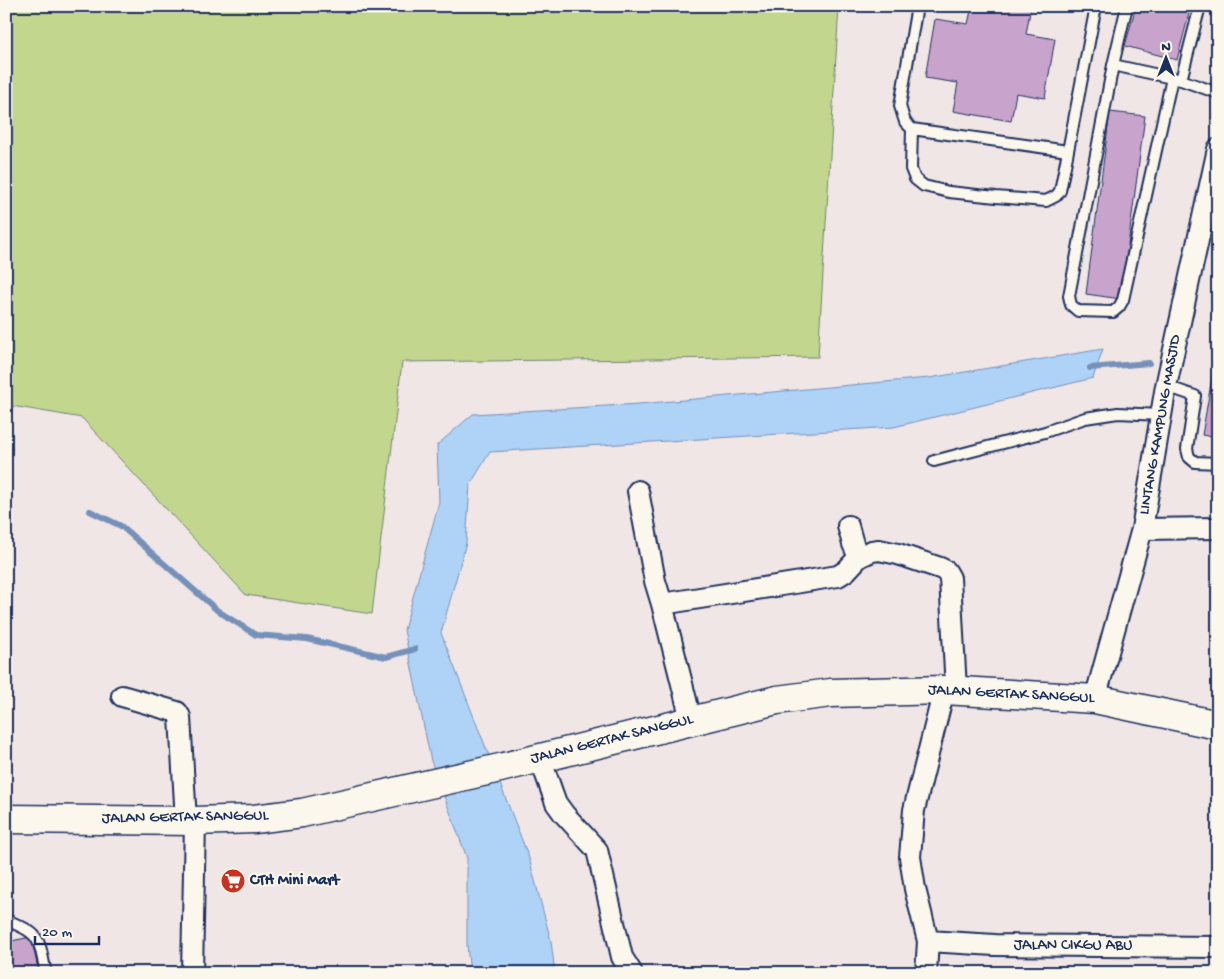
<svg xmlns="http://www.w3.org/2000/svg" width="1224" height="979" viewBox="0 0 1224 979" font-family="'Gochi Hand',sans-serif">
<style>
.green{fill:#c2d78d;stroke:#6e8376}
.water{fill:#afd2f7;stroke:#7491ba}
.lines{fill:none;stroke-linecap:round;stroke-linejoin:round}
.stream{stroke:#7491ba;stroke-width:6}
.building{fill:#c8a4cd;stroke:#1b2f5e}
.lane-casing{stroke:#1b2f5e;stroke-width:14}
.street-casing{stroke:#1b2f5e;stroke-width:24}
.secondary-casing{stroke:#1b2f5e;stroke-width:31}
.lane{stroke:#fbf7ec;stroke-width:10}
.street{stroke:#fbf7ec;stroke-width:20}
.secondary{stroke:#fbf7ec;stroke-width:28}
.labels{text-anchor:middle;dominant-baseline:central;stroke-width:4;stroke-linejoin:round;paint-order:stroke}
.street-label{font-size:16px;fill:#1b2f5e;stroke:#fbf7ec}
.poi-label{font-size:16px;font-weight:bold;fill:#1b2f5e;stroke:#fbf7ec;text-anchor:start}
</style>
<rect width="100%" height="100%" fill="#f1e6e6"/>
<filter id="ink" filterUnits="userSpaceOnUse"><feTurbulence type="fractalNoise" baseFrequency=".02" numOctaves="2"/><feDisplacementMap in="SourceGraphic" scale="10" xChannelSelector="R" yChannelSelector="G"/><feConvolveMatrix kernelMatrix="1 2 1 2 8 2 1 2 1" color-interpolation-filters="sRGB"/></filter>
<g filter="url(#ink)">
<path class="green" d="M 6,6 L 839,6 L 818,357 L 402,362 L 372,614 L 246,595 L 82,418 L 6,405 Z"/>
<path class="water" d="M 1103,349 L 1093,378 L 894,427 L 490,452 L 470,485 L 466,543 L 441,633 L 529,858 L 551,941 L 555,973 L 470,973 L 467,946 L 467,858 L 431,761 L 404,630 L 439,502 L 437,445 L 473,414 L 639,404 L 929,378 Z"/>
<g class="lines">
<path class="stream" d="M 1090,368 L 1149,363
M 90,511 L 121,526 L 218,611 L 256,635 L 307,639 L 386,657 L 415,649"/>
</g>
<path class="building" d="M 972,6 L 1031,6 L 1026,34 L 1055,39 L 1045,98 L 1016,93 L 1011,121 L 953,111 L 958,83 L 925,78 L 935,19 L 968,24 Z
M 1136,6 L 1191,6 L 1177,60 L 1125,46 Z
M 1110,112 L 1145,116 L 1121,299 L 1086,294 Z
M 1218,343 L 1218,438 L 1202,435 Z
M 31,937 L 39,973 L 6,973 L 6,942 Z"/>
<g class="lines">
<defs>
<path id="lane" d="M 917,6 L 900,106 L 905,122 L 912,129 L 1068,151 L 1096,6
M 1127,6 L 1113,65 L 1069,296 L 1071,305 L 1078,311 L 1113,312 L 1119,307 L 1123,300 L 1172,78
M 1113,65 L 1181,80 L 1218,93
M 1181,80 L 1200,6
M 912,129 L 911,169 L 915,179 L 924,186 L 949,192 L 996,197 L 1046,201 L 1056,196 L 1060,191 L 1068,151
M 1166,386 L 1195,396 L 1187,449 L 1189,457 L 1195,462 L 1218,463
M 934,461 L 1045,432 L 1085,418 L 1118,413 L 1161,415
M 6,920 C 42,934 38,938 46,973"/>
<path id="street" d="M 638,491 L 655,581 L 662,604 L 691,720
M 848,526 L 853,544 L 859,557 L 872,551 L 879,550 L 898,554 L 940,568 L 946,571 L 950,578 L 956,690
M 1142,529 L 1218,528
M 662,604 L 838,576 L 846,571 L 859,557
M 122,696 L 177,712 L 180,717 L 186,821
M 1095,699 L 1142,529 L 1166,386 L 1218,149
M 540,758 L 556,803 L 564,814 L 597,850 L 622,957 L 632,973
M 928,941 L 995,945 L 1218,947
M 192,973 L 195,821
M 926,973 L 928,941 L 915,889 L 910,857 L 914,810 L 944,690"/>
<path id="secondary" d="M 6,819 L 195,821 L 254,819 L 302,813 L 500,768 L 777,700 L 831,693 L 944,690 L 1095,699 L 1218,725"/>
</defs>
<use href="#lane" class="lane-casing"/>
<use href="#street" class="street-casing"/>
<use href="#secondary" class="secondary-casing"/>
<use href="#lane" class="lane"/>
<use href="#street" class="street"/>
<use href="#secondary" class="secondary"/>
</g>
</g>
<defs>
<symbol id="supermarket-disc" viewBox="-11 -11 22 22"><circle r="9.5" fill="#c8321e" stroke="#fbf7ec"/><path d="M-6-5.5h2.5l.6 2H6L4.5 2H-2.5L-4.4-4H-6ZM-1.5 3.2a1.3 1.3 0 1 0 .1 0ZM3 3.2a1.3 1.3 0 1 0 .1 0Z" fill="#fff"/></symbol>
</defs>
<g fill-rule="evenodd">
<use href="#supermarket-disc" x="219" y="867" width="28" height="28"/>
</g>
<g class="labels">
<g class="street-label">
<text transform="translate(1161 425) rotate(-80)">LINTANG KAMPUNG MASJID</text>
<text transform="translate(1011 695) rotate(3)">JALAN GERTAK SANGGUL</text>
<text transform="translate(612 740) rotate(-14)">JALAN GERTAK SANGGUL</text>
<text transform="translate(185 818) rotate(-1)">JALAN GERTAK SANGGUL</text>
<text x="1073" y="946">JALAN CIKGU ABU</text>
</g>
<g class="poi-label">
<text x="250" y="881">CTH Mini Mart</text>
</g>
</g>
<rect width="1224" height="979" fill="none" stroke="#fbf7ec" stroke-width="25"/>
<rect x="12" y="12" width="1199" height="954" fill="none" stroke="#1b2f5e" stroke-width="2" filter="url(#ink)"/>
<g transform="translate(1166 58)" stroke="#fbf7ec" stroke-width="4" paint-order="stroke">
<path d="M0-4L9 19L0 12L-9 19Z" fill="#1b2f5e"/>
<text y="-8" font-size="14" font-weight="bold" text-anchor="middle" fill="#1b2f5e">N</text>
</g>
<path d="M35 936v8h64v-8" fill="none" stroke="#1b2f5e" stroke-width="2.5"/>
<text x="42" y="936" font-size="15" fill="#1b2f5e" stroke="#fbf7ec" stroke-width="4" paint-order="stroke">20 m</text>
</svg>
